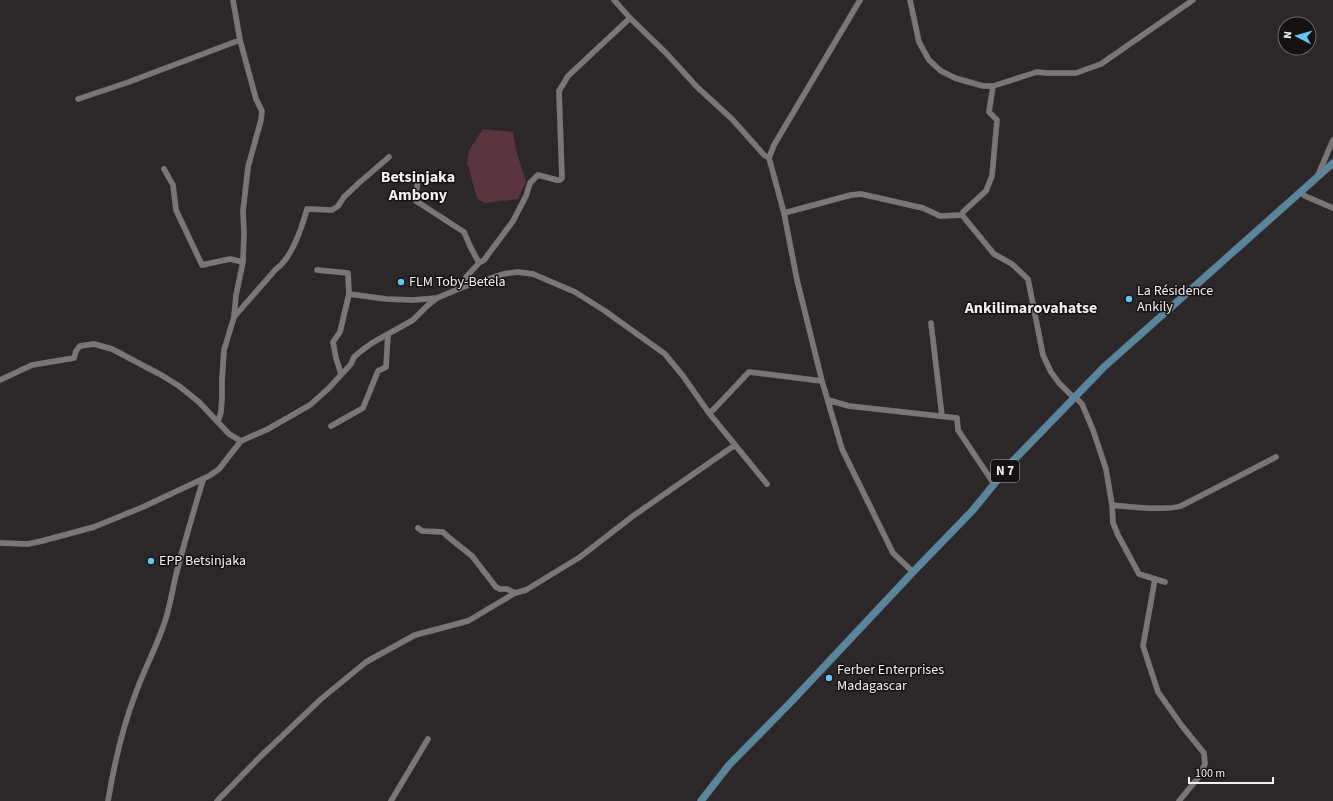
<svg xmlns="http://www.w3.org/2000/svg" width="1333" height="801" viewBox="0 0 1333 801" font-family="'Source Sans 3',sans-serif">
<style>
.green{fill:#5a343e}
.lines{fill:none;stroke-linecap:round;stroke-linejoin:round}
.minor-casing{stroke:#4a4647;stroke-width:6}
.major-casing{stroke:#4a4647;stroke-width:8}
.minor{stroke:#7b7576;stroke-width:5.5}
.major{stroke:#59869c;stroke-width:7}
.poi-dot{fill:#68c4f0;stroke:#131111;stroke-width:1.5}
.labels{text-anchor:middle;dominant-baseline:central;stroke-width:3;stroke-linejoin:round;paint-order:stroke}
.shield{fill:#131111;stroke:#b0acad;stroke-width:1}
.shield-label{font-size:13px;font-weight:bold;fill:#f3eff0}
.poi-label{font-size:14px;fill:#f3eff0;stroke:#131111;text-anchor:start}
.quarter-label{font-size:16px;font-weight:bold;fill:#f3eff0;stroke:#131111}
</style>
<rect width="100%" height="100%" fill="#2c2728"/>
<path class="green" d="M 483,129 L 513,132 L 516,150 L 526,182 L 518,199 L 485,203 L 478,199 L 474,189 L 469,167 L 467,165 L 469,150 Z"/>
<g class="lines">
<defs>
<path id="minor" d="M 614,0 L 630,18 L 667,54 L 697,87 L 732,119 L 764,155 L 769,158 L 784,213 L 797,280 L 822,381 L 842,449 L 893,553 L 913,572
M 910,0 L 919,42 L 929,60 L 941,71 L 955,78 L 983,86 L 993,86 L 1037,72 L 1046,73 L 1076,73 L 1101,64 L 1193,0
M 78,99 L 126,83 L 240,40
M 769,158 L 774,145 L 860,0
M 164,169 L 173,185 L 176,210 L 202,265 L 230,259 L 243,262
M 1318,175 L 1333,140
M 418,181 L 415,198 L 416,201 L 464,232 L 470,246 L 479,263
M 1301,192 L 1305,196 L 1333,208
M 784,213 L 851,195 L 861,194 L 923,208 L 940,216 L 962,215 L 963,212 L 986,191 L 992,176 L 997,120 L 989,112 L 993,86
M 962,215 L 994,254 L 1012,264 L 1028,279 L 1043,355 L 1051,372 L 1059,383 L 1074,398
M 317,270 L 348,273 L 349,294 L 386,299 L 413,300 L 437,298 L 463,287 L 503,274 L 518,272 L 533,274 L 575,292 L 605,311 L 665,354 L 683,376 L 709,413 L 714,409 L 749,372 L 822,381
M 463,287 L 466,277 L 479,263 L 484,260 L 513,221 L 526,196 L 530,183 L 538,175 L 557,180 L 560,180 L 562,178 L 559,91 L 568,76 L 630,18
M 234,317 L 276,269 C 292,258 302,227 307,209 L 332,210 L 338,206 L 344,197 L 360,182 L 389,157
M 931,323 L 942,416
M 341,374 L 336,358 L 333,342 L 340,332 L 349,294
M 0,380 L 32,365 L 74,358 L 76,351 L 80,346 L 94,344 L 112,349 L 163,376 L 179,386 L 199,402 L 229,434 L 241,441
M 1076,398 L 1082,404 L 1093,430 L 1106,469 L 1112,505 L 1113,523 L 1118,535 L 1139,574 L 1165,582
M 828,400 L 849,406 L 957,418 L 958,430 L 994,484
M 709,413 L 767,484
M 218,422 L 221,412 L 222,398 L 222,380 L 224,350 L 234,317 L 236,295 L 243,262 L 244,233 L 243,211 L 248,167 L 261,120 L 262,111 L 256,99 L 240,40 L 233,0
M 331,426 L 363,408 L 378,371 L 386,367 L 388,334
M 1112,505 C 1129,507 1165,511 1181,506 L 1276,457
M 418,528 L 422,531 L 443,532 L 447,536 L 472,556 L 496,587 L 500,589 L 507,589 L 515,593
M 0,543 L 28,544 L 42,541 L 94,527 L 143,507 L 209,476 L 219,469 L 241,441 L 268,429 L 310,405 L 329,388 L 351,364 L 354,357 L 361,351 L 372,343 L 413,320 L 427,306 L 437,298
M 1155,579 L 1143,646 L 1158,692 L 1182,726 L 1204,753 L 1205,764 L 1198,778 L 1179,801
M 108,801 C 114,765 122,729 135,695 C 143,672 155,650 163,627 C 170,609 172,590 177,571 C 185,540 194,510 203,480
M 217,801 L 260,757 L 321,699 L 366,662 L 415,635 L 468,621 L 515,593 L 526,590 L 580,557 L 633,516 L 735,445
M 391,801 L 428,739"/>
<path id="major" d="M 701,801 L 729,765 L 790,703 L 913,572 L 973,510 L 1012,462 L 1104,367 L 1333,163"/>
</defs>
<use href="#minor" class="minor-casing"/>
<use href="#major" class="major-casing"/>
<use href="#minor" class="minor"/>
<use href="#major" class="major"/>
</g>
<g class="poi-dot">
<circle cx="401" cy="282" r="4"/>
<circle cx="1129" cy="299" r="4"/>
<circle cx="151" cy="561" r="4"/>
<circle cx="829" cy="678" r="4"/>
</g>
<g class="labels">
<rect class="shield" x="991" y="460" width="28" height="22" rx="3"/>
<g class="shield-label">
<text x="1005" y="471">N 7</text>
</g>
<g class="poi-label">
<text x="409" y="282">FLM Toby-Betela</text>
<text x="1137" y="291">La Résidence<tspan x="1137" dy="16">Ankily</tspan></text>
<text x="159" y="561">EPP Betsinjaka</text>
<text x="837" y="670">Ferber Enterprises<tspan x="837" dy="16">Madagascar</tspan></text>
</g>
<g class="quarter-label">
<text x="418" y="177">Betsinjaka<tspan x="418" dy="18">Ambony</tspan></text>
<text x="1031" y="308">Ankilimarovahatse</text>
</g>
</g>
<g transform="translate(1297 36) rotate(276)"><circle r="19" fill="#131111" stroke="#6d6a6a"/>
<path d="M0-3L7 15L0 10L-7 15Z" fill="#68c4f0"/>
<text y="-6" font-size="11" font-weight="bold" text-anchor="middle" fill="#f3eff0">N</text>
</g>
<path d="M1189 777v6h84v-6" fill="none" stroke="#f3eff0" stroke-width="2"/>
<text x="1195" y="777" font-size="12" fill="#f3eff0" stroke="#131111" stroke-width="3" paint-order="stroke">100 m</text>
</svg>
